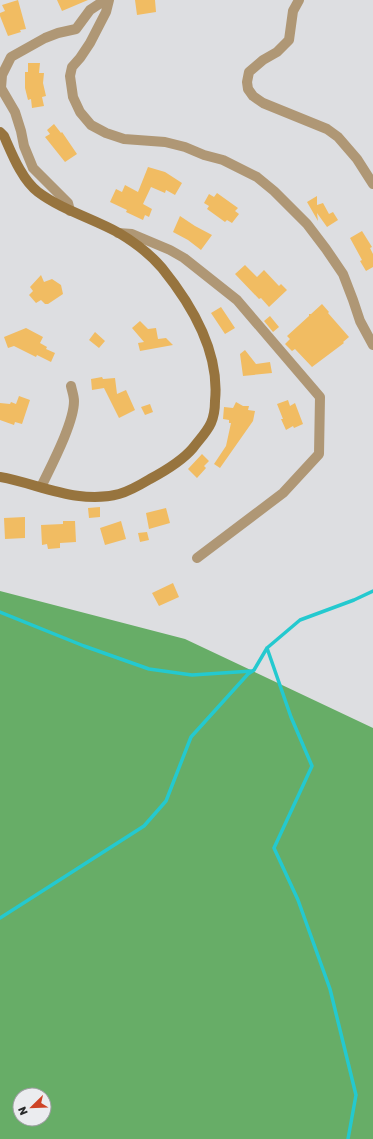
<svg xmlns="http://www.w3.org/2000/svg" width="373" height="1139" viewBox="0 0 373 1139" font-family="Rubik,sans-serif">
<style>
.forest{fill:#67ad67;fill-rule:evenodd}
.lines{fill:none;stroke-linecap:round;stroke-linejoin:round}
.stream{stroke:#24c9cf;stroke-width:3.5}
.building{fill:#f1bc62}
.street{stroke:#af9775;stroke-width:10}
.secondary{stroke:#97743e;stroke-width:10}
</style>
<rect width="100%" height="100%" fill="#dddee1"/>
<path class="forest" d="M 0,591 L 185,639 L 373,728 L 373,1139 L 0,1139 ZM 20,1095 L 44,1095 L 44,1119 L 20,1119 Z"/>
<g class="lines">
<path class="stream" d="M 0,612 L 84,646 L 149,669 L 192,675 L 252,671
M 267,648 L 291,717 L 312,766 L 274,848 L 298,900 L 330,989 L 356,1095 L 348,1139
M 0,918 L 144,826 L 166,801 L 191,737 L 248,674 L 254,670 L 267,648 L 300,620 L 354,600 L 373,591"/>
</g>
<path class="building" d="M 18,0 L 26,29 L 20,30 L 21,32 L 8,36 L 0,16 L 0,13 L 5,11 L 2,5 Z
M 57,0 L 88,0 L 62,11 Z
M 135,0 L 155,0 L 156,12 L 137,15 Z
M 28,63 L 40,63 L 39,73 L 44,73 L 43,83 L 46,96 L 42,97 L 44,106 L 32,108 L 31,99 L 28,100 L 25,88 L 25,72 L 28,72 Z
M 54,124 L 61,133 L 62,132 L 77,154 L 65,162 L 45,137 L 50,134 L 47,130 Z
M 148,167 L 165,172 L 182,183 L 175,195 L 166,190 L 165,193 L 151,187 L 143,204 L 152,209 L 149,217 L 145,215 L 143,220 L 126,212 L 127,210 L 110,202 L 116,189 L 122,192 L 125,185 L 138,192 Z
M 217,193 L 238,208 L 235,211 L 239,214 L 232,223 L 227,220 L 225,222 L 207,209 L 209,206 L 204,203 L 209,194 L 214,197 Z
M 317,196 L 317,205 L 323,203 L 329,214 L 333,212 L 338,220 L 327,227 L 317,213 L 318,221 L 307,202 Z
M 180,216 L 195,226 L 212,235 L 201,250 L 188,240 L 173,232 Z
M 362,231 L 372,247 L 370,248 L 373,254 L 373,267 L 366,271 L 360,261 L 362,260 L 350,238 Z
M 245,265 L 257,277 L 264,270 L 279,286 L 281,284 L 287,290 L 269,307 L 261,298 L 259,299 L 235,274 Z
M 41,275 L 44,282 L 52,279 L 61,285 L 63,294 L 48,304 L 45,304 L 41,300 L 36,303 L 29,295 L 33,291 L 30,287 Z
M 322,304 L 329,312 L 328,313 L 349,337 L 343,342 L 344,343 L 312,367 L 295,349 L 292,351 L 285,344 L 290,339 L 287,336 L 309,316 L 309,314 L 311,314 Z
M 221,307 L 235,328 L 225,334 L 211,313 Z
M 270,316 L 279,327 L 273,332 L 264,321 Z
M 140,321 L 148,329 L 156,328 L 158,339 L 166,338 L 173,345 L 140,351 L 138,343 L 144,342 L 132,328 Z
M 26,328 L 43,337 L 40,343 L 47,347 L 46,349 L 55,353 L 51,362 L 37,355 L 36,357 L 14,346 L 8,348 L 4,337 Z
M 95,332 L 105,341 L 99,348 L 89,340 Z
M 245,350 L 256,364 L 270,362 L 272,373 L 243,376 L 240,354 Z
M 102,377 L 103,379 L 115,378 L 117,394 L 126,390 L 135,410 L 119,418 L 104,388 L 92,390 L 91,379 Z
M 19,396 L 30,400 L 22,424 L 15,422 L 14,425 L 0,420 L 0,403 L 10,404 L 11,402 L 16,404 Z
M 288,400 L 290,406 L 295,403 L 303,424 L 294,428 L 293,426 L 286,430 L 281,419 L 283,419 L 277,404 Z
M 236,402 L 243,406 L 249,406 L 248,410 L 255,411 L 253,421 L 220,468 L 214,464 L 226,446 L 231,423 L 229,423 L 229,420 L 223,419 L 224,407 L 233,408 Z
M 150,404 L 153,412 L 145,415 L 141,407 Z
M 202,454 L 209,461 L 204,466 L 206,468 L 197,478 L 188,469 Z
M 100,507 L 100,517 L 89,518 L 88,508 Z
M 166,508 L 170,523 L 149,529 L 146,513 Z
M 25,517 L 25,538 L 5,539 L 4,518 Z
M 63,521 L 75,521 L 76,542 L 60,543 L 60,548 L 48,549 L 47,544 L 42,545 L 41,525 L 63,524 Z
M 121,521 L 126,539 L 105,545 L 100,528 Z
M 147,532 L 149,540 L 140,542 L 138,533 Z
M 173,583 L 179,597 L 159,606 L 152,593 Z"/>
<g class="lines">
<path class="street" d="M 109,0 L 106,12 L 90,43 L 80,58 L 72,67 L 70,76 L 73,97 L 80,112 L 91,125 L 106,133 L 124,139 L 165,142 L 185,147 L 204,155 L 223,160 L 257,177 L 274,191 L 307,224 L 326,249 L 343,274 L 353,300 L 360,321 L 373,345
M 299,0 L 293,11 L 289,40 L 277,52 L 263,60 L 249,72 L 247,82 L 248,89 L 253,96 L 263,103 L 327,129 L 338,137 L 357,159 L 373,184
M 70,211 L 68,203 L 33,168 L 24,146 L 21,131 L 15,112 L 1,88 L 2,75 L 11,57 L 45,38 L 58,33 L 76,29 L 90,10 L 105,0
M 118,233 L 132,234 L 170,250 L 184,258 L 237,300 L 320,397 L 319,454 L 283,493 L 197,558
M 41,487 C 51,466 74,423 74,401 C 74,396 72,391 71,386"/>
<path class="secondary" d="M 0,132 L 4,136 C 12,154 22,180 38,192 C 62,210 92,218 119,233 C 134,242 151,255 162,268 C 192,305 220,352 215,401 C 215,408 214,416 211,423 C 207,432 199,440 193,448 C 182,461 165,471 150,479 C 140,485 130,491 119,494 C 79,505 39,484 0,477"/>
</g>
<g transform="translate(32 1107) rotate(247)"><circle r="19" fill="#ebecef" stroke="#9d9ea1"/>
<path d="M0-3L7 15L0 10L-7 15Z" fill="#ce4325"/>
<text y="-6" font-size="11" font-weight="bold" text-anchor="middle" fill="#292a2b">N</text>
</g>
</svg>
